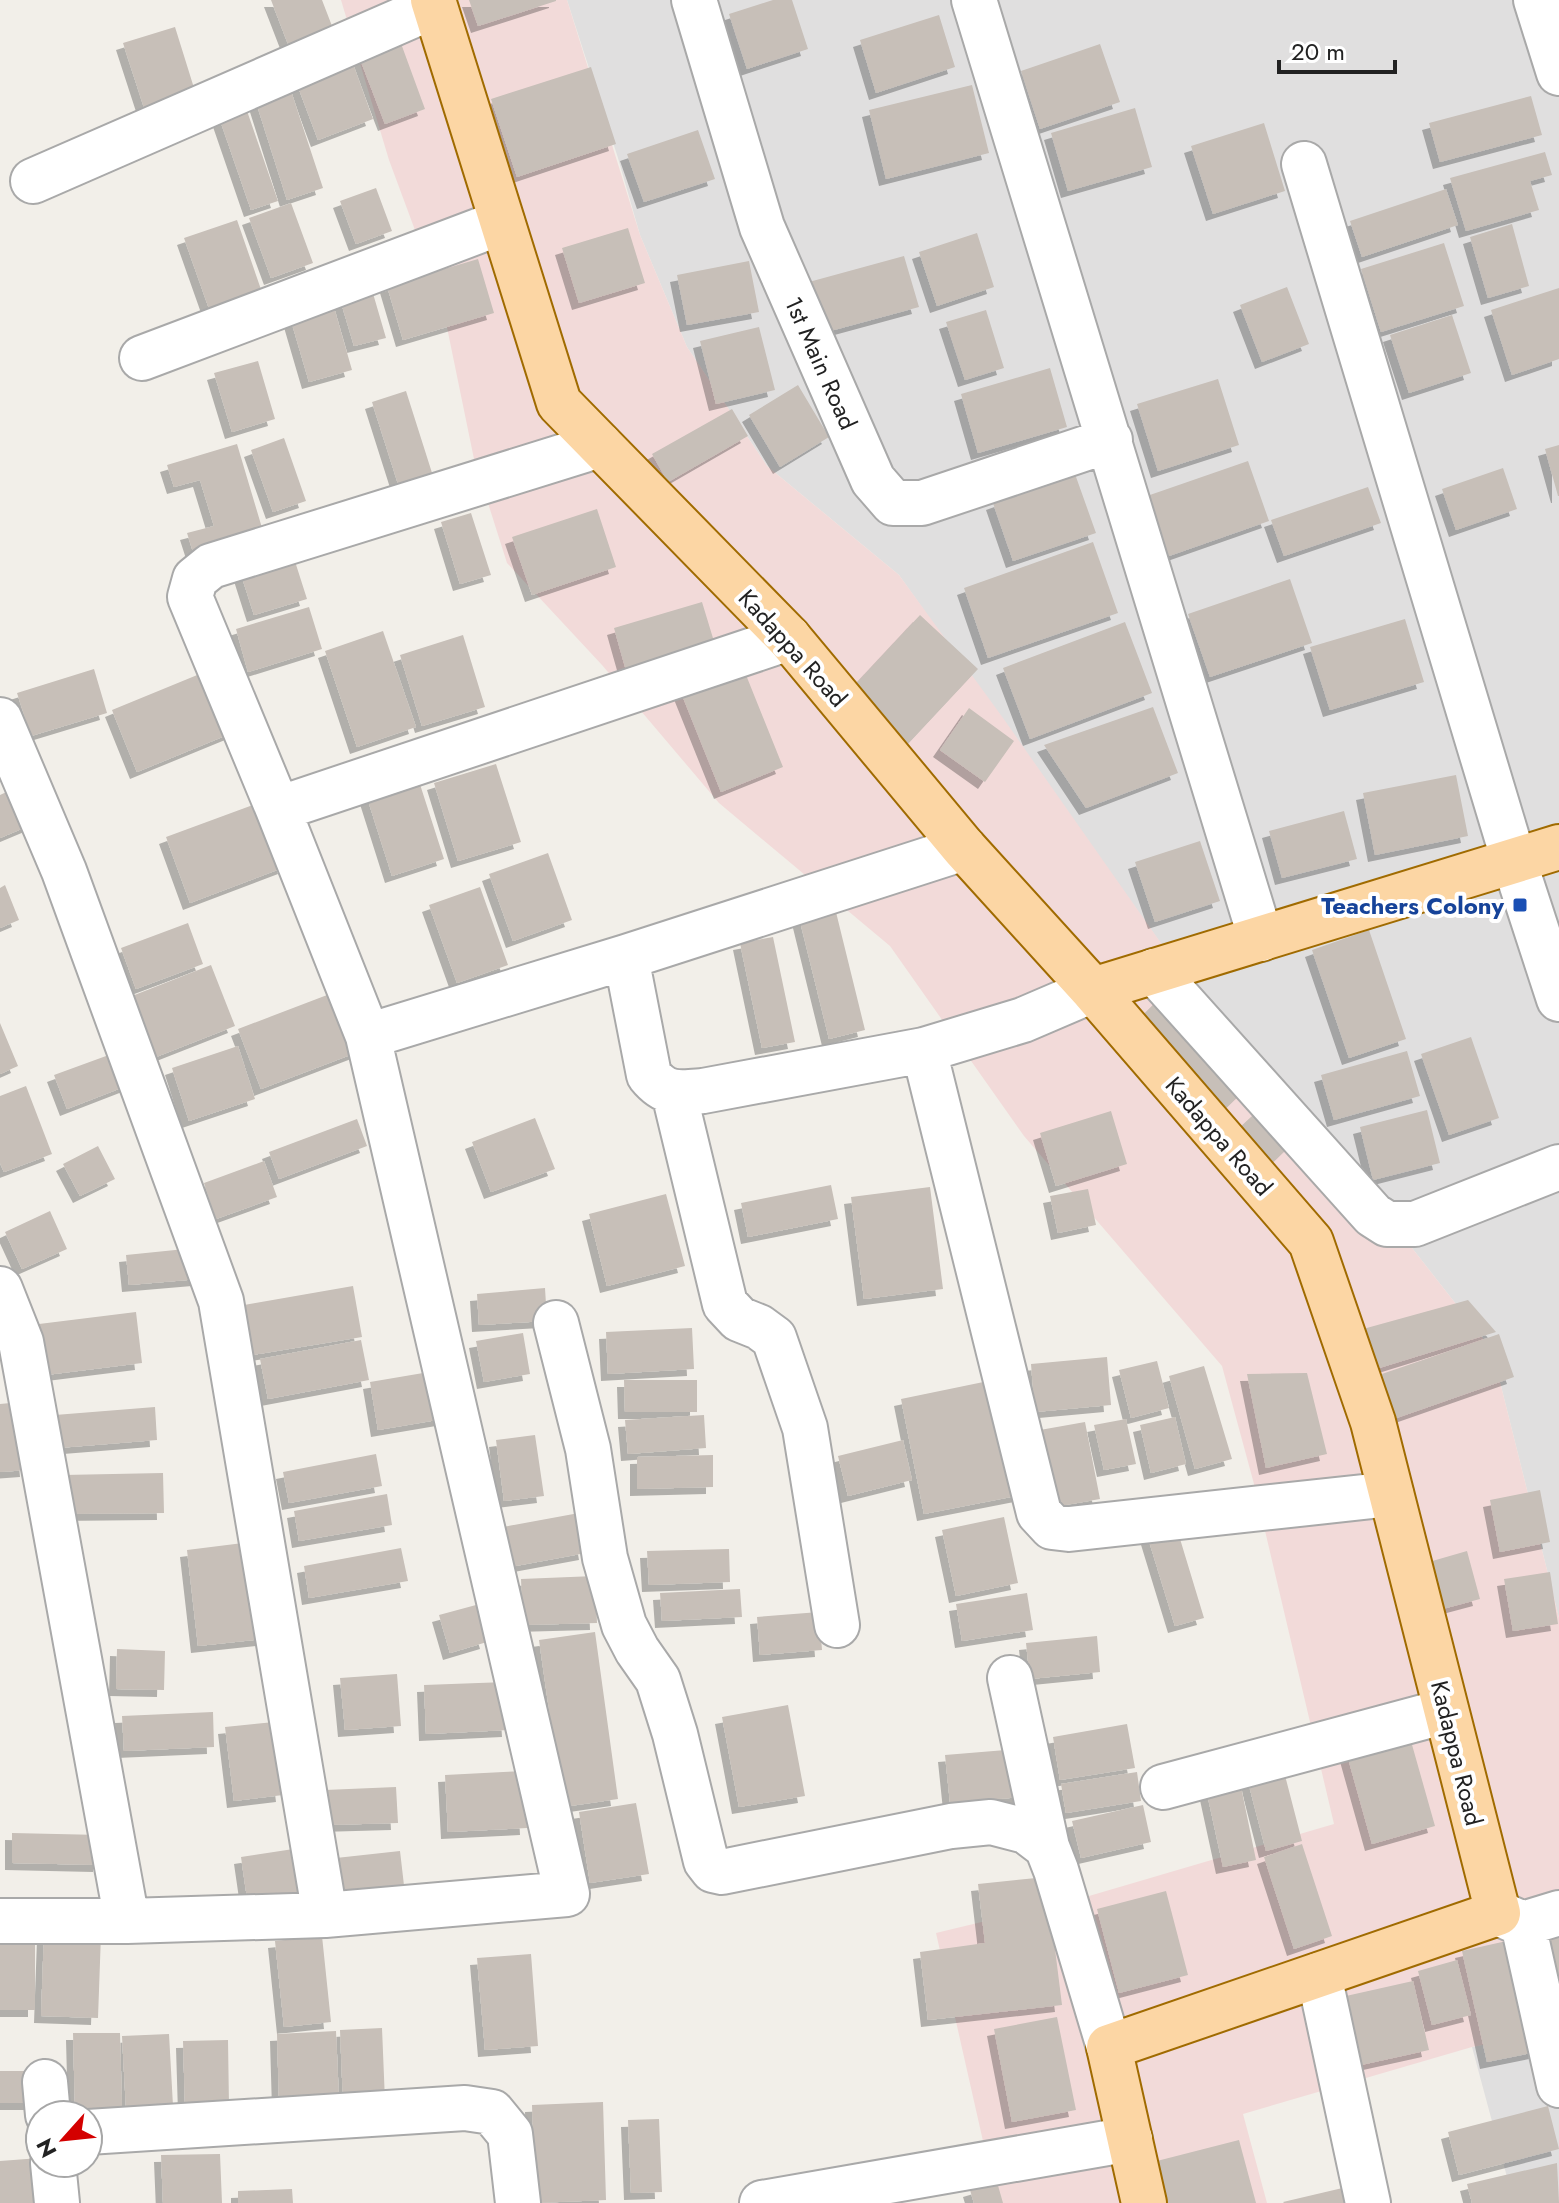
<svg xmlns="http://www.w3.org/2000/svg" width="1559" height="2203" viewBox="0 0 1559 2203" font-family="Jost,sans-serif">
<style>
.residential{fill:#e0dfdf}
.commercial{fill:#f2dad9}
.building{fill:#c7bfb8;filter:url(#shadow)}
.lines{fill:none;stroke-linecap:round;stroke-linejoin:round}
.minor-casing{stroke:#a9a9a9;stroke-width:48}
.major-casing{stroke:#a06b00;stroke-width:48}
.minor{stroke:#fff;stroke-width:44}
.major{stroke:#fcd6a4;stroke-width:44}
.transit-dot{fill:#1a4fb4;stroke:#fff;stroke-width:3}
.labels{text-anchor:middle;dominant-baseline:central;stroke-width:8;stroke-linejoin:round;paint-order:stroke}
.street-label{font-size:24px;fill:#222;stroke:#fff}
.transit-label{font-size:24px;font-weight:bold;fill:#164399;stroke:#fff;text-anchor:end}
</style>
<defs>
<filter id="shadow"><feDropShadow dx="-7" dy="7" stdDeviation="0" flood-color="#0004"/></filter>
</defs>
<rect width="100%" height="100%" fill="#f2efe9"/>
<path class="residential" d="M 567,0 L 1559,0 L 1559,1618 L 1492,1350 L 1256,1049 L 1189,983 L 899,575 L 767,466 L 687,347 L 640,235 L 618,158 Z
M 1559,2030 L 1559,2203 L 1514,2203 L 1472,2047 Z"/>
<path class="commercial" d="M 341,0 L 567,0 L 640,235 L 687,347 L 767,466 L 899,575 L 1003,718 L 1189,983 L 1256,1049 L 1492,1350 L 1559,1618 L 1559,2030 L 1472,2047 L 1243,2114 L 1267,2203 L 997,2203 L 936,1933 L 1089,1896 L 1334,1824 L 1254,1484 L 1222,1366 L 1024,1136 L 890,946 L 719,803 L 602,665 L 507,563 L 474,459 L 442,303 L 389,160 Z"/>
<path class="building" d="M 271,0 L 322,0 L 337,39 L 293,57 Z
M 469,0 L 556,0 L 556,1 L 478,26 Z
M 773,0 L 792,0 L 808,49 L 747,69 L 729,14 Z
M 939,15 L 955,67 L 876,93 L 860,40 Z
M 175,27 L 199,104 L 148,120 L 123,43 Z
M 399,38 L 425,109 L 385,124 L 358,54 Z
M 1100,44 L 1120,102 L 1040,129 L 1021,71 Z
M 353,64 L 373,119 L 318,140 L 297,84 Z
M 591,67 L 616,144 L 517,177 L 491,99 Z
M 972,85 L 989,153 L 886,179 L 869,110 Z
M 291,91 L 323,188 L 287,200 L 256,102 Z
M 1531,96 L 1542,135 L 1440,162 L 1429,123 Z
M 246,108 L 278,201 L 251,210 L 219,117 Z
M 1135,108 L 1152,167 L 1068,191 L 1051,133 Z
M 1264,123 L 1285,191 L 1213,214 L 1191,146 Z
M 698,130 L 715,179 L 644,202 L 627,154 Z
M 1545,152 L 1552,175 L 1530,181 L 1539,210 L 1466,231 L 1450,178 Z
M 376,188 L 392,231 L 356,244 L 340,201 Z
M 1446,189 L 1458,225 L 1362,257 L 1350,221 Z
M 291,203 L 313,263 L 271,278 L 249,218 Z
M 237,220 L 265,301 L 213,320 L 184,238 Z
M 1512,224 L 1529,286 L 1488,298 L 1470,237 Z
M 628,228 L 645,283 L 579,303 L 562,248 Z
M 977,233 L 994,287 L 937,306 L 919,252 Z
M 1444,243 L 1464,306 L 1381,332 L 1361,269 Z
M 904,256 L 919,307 L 823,333 L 809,282 Z
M 478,259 L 494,313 L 403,340 L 387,286 Z
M 749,261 L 759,312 L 687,325 L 677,275 Z
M 1287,287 L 1309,344 L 1262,362 L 1240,305 Z
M 1559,288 L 1559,359 L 1512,375 L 1491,310 Z
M 372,290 L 386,338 L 354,346 L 340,299 Z
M 333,304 L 352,370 L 309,382 L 290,317 Z
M 986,310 L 1004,368 L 965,380 L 946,322 Z
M 1452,315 L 1471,373 L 1409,393 L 1390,335 Z
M 759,327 L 775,390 L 716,404 L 700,341 Z
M 258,361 L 275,419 L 232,432 L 214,373 Z
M 1050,368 L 1067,427 L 978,453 L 961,394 Z
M 1218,379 L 1239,445 L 1158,471 L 1137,404 Z
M 798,385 L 829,437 L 780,467 L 749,415 Z
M 406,391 L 433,476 L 399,487 L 372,402 Z
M 732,409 L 748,436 L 668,482 L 652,454 Z
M 284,438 L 306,501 L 273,512 L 251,450 Z
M 237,444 L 265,538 L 195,558 L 187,533 L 214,526 L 200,480 L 174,487 L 167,465 Z
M 1559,445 L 1559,496 L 1558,496 L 1545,449 Z
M 1248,461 L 1269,521 L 1169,556 L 1147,496 Z
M 1503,468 L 1517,509 L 1456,530 L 1442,489 Z
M 1075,474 L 1096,533 L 1013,561 L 993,503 Z
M 1368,487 L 1381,523 L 1284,556 L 1271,520 Z
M 597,509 L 616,567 L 532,595 L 512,537 Z
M 471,513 L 491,575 L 460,584 L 441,522 Z
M 1093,542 L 1118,613 L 988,658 L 964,588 Z
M 292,552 L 307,599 L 254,615 L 239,568 Z
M 1290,579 L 1312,643 L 1210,677 L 1188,614 Z
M 702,602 L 716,648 L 627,674 L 614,628 Z
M 309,607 L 322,649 L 248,672 L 236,629 Z
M 920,615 L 978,669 L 907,745 L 849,691 Z
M 1405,619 L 1424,682 L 1330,710 L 1310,647 Z
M 1125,622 L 1152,693 L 1030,739 L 1003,668 Z
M 383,631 L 416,727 L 357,747 L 325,651 Z
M 463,635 L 485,707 L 422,726 L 400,655 Z
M 742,665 L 783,767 L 721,792 L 680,690 Z
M 94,669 L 107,713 L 31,736 L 17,693 Z
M 207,671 L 232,733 L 137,772 L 112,710 Z
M 1153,707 L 1178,773 L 1086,808 L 1044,745 Z
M 969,708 L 1014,741 L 985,782 L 940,750 Z
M 496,764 L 521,842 L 458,861 L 434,783 Z
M 417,775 L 444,859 L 392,876 L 365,791 Z
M 1456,775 L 1468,836 L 1375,855 L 1363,793 Z
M 15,788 L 31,825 L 0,838 L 0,795 Z
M 261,802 L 285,867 L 190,903 L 166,837 Z
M 1344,811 L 1357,859 L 1282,878 L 1269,831 Z
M 1200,841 L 1220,901 L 1155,922 L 1135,862 Z
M 548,853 L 572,920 L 513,941 L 489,874 Z
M 5,885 L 19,920 L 0,928 L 0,888 Z
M 480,887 L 508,965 L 457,983 L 429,905 Z
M 834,904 L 865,1030 L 829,1039 L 798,913 Z
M 188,923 L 203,964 L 136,989 L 121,948 Z
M 1369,930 L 1406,1039 L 1349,1058 L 1312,950 Z
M 773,937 L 795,1042 L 762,1048 L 740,943 Z
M 211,965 L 235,1026 L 156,1057 L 132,996 Z
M 335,992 L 358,1052 L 261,1089 L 238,1029 Z
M 1163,995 L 1251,1084 L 1224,1110 L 1136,1022 Z
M 0,1023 L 18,1066 L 0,1074 Z
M 1471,1037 L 1499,1118 L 1449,1135 L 1421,1054 Z
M 238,1046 L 255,1099 L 189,1121 L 172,1068 Z
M 1407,1051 L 1420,1096 L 1334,1120 L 1321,1075 Z
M 117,1052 L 129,1085 L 67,1109 L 54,1075 Z
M 26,1086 L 52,1154 L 4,1172 L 0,1163 L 0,1096 Z
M 1264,1105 L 1297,1139 L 1259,1176 L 1225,1141 Z
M 1427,1110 L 1440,1163 L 1373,1180 L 1360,1127 Z
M 1111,1111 L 1127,1164 L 1056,1186 L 1040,1133 Z
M 535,1118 L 555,1169 L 491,1192 L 472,1142 Z
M 357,1119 L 367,1146 L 279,1179 L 269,1152 Z
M 98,1146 L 115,1179 L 80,1196 L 63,1164 Z
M 264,1161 L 277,1197 L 216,1219 L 204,1183 Z
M 831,1185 L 838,1219 L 748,1237 L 741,1203 Z
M 930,1187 L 943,1289 L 864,1299 L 851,1197 Z
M 1088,1189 L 1096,1225 L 1058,1233 L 1050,1196 Z
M 666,1194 L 685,1266 L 607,1286 L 589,1214 Z
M 50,1211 L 67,1249 L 22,1269 L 5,1232 Z
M 195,1248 L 199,1279 L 129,1285 L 126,1255 Z
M 353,1286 L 362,1337 L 253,1355 L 244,1305 Z
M 545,1288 L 547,1321 L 479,1325 L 477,1294 Z
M 1468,1300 L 1496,1332 L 1376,1369 L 1363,1329 Z
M 136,1312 L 142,1363 L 46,1375 L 39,1324 Z
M 692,1328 L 694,1369 L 608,1374 L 606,1332 Z
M 523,1333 L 530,1374 L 484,1382 L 476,1341 Z
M 1499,1334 L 1514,1377 L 1388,1421 L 1373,1377 Z
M 361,1340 L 369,1380 L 268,1399 L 260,1359 Z
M 1107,1357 L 1111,1405 L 1035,1412 L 1031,1364 Z
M 1157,1361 L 1169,1408 L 1131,1418 L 1119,1370 Z
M 1204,1366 L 1232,1459 L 1195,1469 L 1169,1376 Z
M 435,1371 L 443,1419 L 378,1430 L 370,1382 Z
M 1307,1373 L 1327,1454 L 1266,1468 L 1247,1374 Z
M 998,1379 L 1021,1495 L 924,1514 L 901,1399 Z
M 624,1380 L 697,1380 L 697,1412 L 625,1412 Z
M 21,1402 L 27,1470 L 0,1472 L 0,1404 Z
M 155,1407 L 157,1440 L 58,1448 L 55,1415 Z
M 704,1415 L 706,1448 L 628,1454 L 625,1420 Z
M 1175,1417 L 1186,1464 L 1151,1473 L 1140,1425 Z
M 1126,1419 L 1136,1464 L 1104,1470 L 1094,1425 Z
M 1085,1422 L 1100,1499 L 1054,1507 L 1040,1430 Z
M 535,1435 L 544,1496 L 504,1501 L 496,1440 Z
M 903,1440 L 912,1480 L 848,1496 L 838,1456 Z
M 376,1454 L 382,1486 L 289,1503 L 283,1472 Z
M 713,1455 L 713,1487 L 637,1489 L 637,1457 Z
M 163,1473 L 164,1513 L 64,1514 L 63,1475 Z
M 1540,1490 L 1550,1542 L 1500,1552 L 1490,1500 Z
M 387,1494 L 392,1525 L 299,1541 L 294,1511 Z
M 579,1513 L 586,1553 L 510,1567 L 503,1527 Z
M 1004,1517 L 1018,1583 L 956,1596 L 942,1530 Z
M 1174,1519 L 1204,1618 L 1175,1626 L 1145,1528 Z
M 251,1542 L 263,1639 L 198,1646 L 187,1550 Z
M 401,1548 L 408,1581 L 309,1598 L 304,1566 Z
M 729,1549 L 730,1582 L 649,1585 L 647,1551 Z
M 1467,1551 L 1480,1599 L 1435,1611 L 1422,1564 Z
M 1550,1572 L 1558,1624 L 1513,1631 L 1504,1579 Z
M 595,1576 L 597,1623 L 523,1625 L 521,1579 Z
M 740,1589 L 742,1617 L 662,1621 L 660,1593 Z
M 1027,1593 L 1033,1630 L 962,1641 L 956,1604 Z
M 476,1605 L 487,1642 L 450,1653 L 439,1615 Z
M 819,1612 L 822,1650 L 760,1655 L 757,1617 Z
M 595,1632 L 618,1799 L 563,1807 L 539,1640 Z
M 1097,1636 L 1100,1672 L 1030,1679 L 1026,1643 Z
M 117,1649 L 165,1651 L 164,1690 L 116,1689 Z
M 397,1674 L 401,1726 L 345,1730 L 340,1678 Z
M 506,1682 L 509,1730 L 426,1734 L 424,1685 Z
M 788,1705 L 805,1796 L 739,1807 L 722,1717 Z
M 213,1712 L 214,1747 L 124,1751 L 122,1716 Z
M 274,1722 L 283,1795 L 234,1801 L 225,1727 Z
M 1127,1724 L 1135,1768 L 1060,1780 L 1053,1737 Z
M 1407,1727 L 1435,1826 L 1372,1844 L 1344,1744 Z
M 1018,1749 L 1022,1797 L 950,1803 L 945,1755 Z
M 1281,1760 L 1302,1841 L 1266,1851 L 1245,1770 Z
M 524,1771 L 527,1828 L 448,1832 L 445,1775 Z
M 1137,1772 L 1141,1801 L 1066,1813 L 1061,1784 Z
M 1239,1777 L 1256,1860 L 1223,1867 L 1205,1784 Z
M 396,1787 L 398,1823 L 327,1825 L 325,1790 Z
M 636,1803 L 649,1874 L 590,1883 L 579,1812 Z
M 1143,1805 L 1151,1842 L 1081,1858 L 1072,1821 Z
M 12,1833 L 101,1835 L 100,1865 L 12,1863 Z
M 1302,1844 L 1332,1936 L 1294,1949 L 1264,1857 Z
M 300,1848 L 309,1904 L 249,1912 L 241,1857 Z
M 400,1851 L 405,1894 L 341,1901 L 336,1858 Z
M 1046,1877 L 1062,2005 L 928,2020 L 920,1952 L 985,1943 L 978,1884 Z
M 1166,1891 L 1188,1975 L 1119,1993 L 1097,1909 Z
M 1559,1917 L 1559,2013 L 1539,1921 Z
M 44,1933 L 101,1934 L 98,2018 L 41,2016 Z
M 322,1936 L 331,2022 L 284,2027 L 275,1941 Z
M 0,1938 L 35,1938 L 35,2010 L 0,2010 Z
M 1511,1940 L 1536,2052 L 1487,2062 L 1462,1951 Z
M 531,1954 L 538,2046 L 485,2050 L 477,1958 Z
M 1457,1960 L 1471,2015 L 1432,2025 L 1418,1971 Z
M 1413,1981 L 1429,2050 L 1361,2065 L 1346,1996 Z
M 1057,2017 L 1076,2110 L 1012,2122 L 994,2029 Z
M 382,2028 L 385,2101 L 343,2103 L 340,2030 Z
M 336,2031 L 339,2100 L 279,2102 L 277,2034 Z
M 73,2033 L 120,2033 L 122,2108 L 75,2109 Z
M 169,2034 L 173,2106 L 126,2109 L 122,2036 Z
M 228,2040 L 229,2106 L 185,2106 L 183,2041 Z
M 0,2071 L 37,2071 L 37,2103 L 0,2103 Z
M 603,2102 L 606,2200 L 535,2203 L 532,2105 Z
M 1548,2106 L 1559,2149 L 1459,2175 L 1448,2132 Z
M 659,2119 L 662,2192 L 631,2193 L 628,2120 Z
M 1239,2140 L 1256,2203 L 1163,2203 L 1153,2162 Z
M 220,2154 L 222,2203 L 163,2203 L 161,2155 Z
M 40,2158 L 52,2203 L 0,2203 L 0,2161 Z
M 1557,2163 L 1559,2203 L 1472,2203 L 1467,2184 Z
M 997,2182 L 1003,2203 L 974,2203 L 970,2190 Z
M 1351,2186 L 1354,2203 L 1284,2203 L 1283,2202 Z
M 292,2189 L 293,2203 L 238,2203 L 238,2191 Z"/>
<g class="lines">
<defs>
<path id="minor" d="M 694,0 L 762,227 L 873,480 L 893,503 L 922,503 L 1110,440
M 974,0 L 1261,939
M 1536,0 L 1559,73
M 1304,164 L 1514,861 L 1559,999
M 33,181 L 434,6
M 142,358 L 502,222
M 0,720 L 64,871 L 221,1301 L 325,1915
M 278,809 L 789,638
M 626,957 L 649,1075 C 666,1096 679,1093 703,1091 L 924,1050 L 1023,1020 L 1093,990
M 1154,971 L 1373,1215 L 1387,1224 L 1415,1224 L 1559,1167
M 368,1036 L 626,957 L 964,848
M 924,1050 L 1039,1513 L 1052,1527 L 1069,1529 L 1391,1494
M 674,1093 L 725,1304 L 739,1319 L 759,1327 L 774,1338 L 805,1428 L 837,1625
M 0,1289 L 21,1342 L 127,1921
M 556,1323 L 588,1449 L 605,1558 L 624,1625 L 637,1650 L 658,1680 L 675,1734 L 706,1861 L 713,1870 L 722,1872 L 951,1826 L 991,1822 L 1026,1831 L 1047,1847 L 1056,1870 L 1109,2047
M 1010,1678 L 1047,1847
M 1163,1787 L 1446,1711
M 1498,1913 L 1523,1924 L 1559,2085
M 0,1921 L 127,1921 L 325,1915 L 567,1894 L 368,1036 L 278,809 L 190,597 L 195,579 L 211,566 L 600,445
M 1523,1924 L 1559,1913
M 1319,1975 L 1368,2203
M 45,2082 L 48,2115
M 88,2132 L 465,2108 L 492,2112 L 510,2134 L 518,2203
M 53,2163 L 57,2203
M 762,2203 L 1130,2139"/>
<path id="major" d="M 433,0 L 559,403 L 789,638 L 964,848 L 1093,990 L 1311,1242 L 1373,1422 L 1498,1913 L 1109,2047 L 1144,2203
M 1093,990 L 1559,847"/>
</defs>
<use href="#minor" class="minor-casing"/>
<use href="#major" class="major-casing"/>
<use href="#minor" class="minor"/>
<use href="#major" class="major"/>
</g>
<rect class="transit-dot" x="1512" y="897" width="16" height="16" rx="4"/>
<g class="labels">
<g class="street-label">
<text transform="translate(821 363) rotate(66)">1st Main Road</text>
<text transform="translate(793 648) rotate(48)">Kadappa Road</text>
<text transform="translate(1219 1136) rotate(49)">Kadappa Road</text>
<text transform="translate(1457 1753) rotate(76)">Kadappa Road</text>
</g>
<g class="transit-label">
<text x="1504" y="905">Teachers Colony</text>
</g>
</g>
<g transform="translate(64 2139) rotate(243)"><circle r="38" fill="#ffffff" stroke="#a7a7a7" stroke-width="2"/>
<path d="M0-6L14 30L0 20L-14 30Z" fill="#d40000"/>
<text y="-12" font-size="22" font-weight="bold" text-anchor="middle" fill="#222222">N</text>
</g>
<path d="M1279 60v12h116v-12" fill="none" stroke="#222222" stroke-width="4"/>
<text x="1291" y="60" font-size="24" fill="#222222" stroke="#ffffff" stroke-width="6" paint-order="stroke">20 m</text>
</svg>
